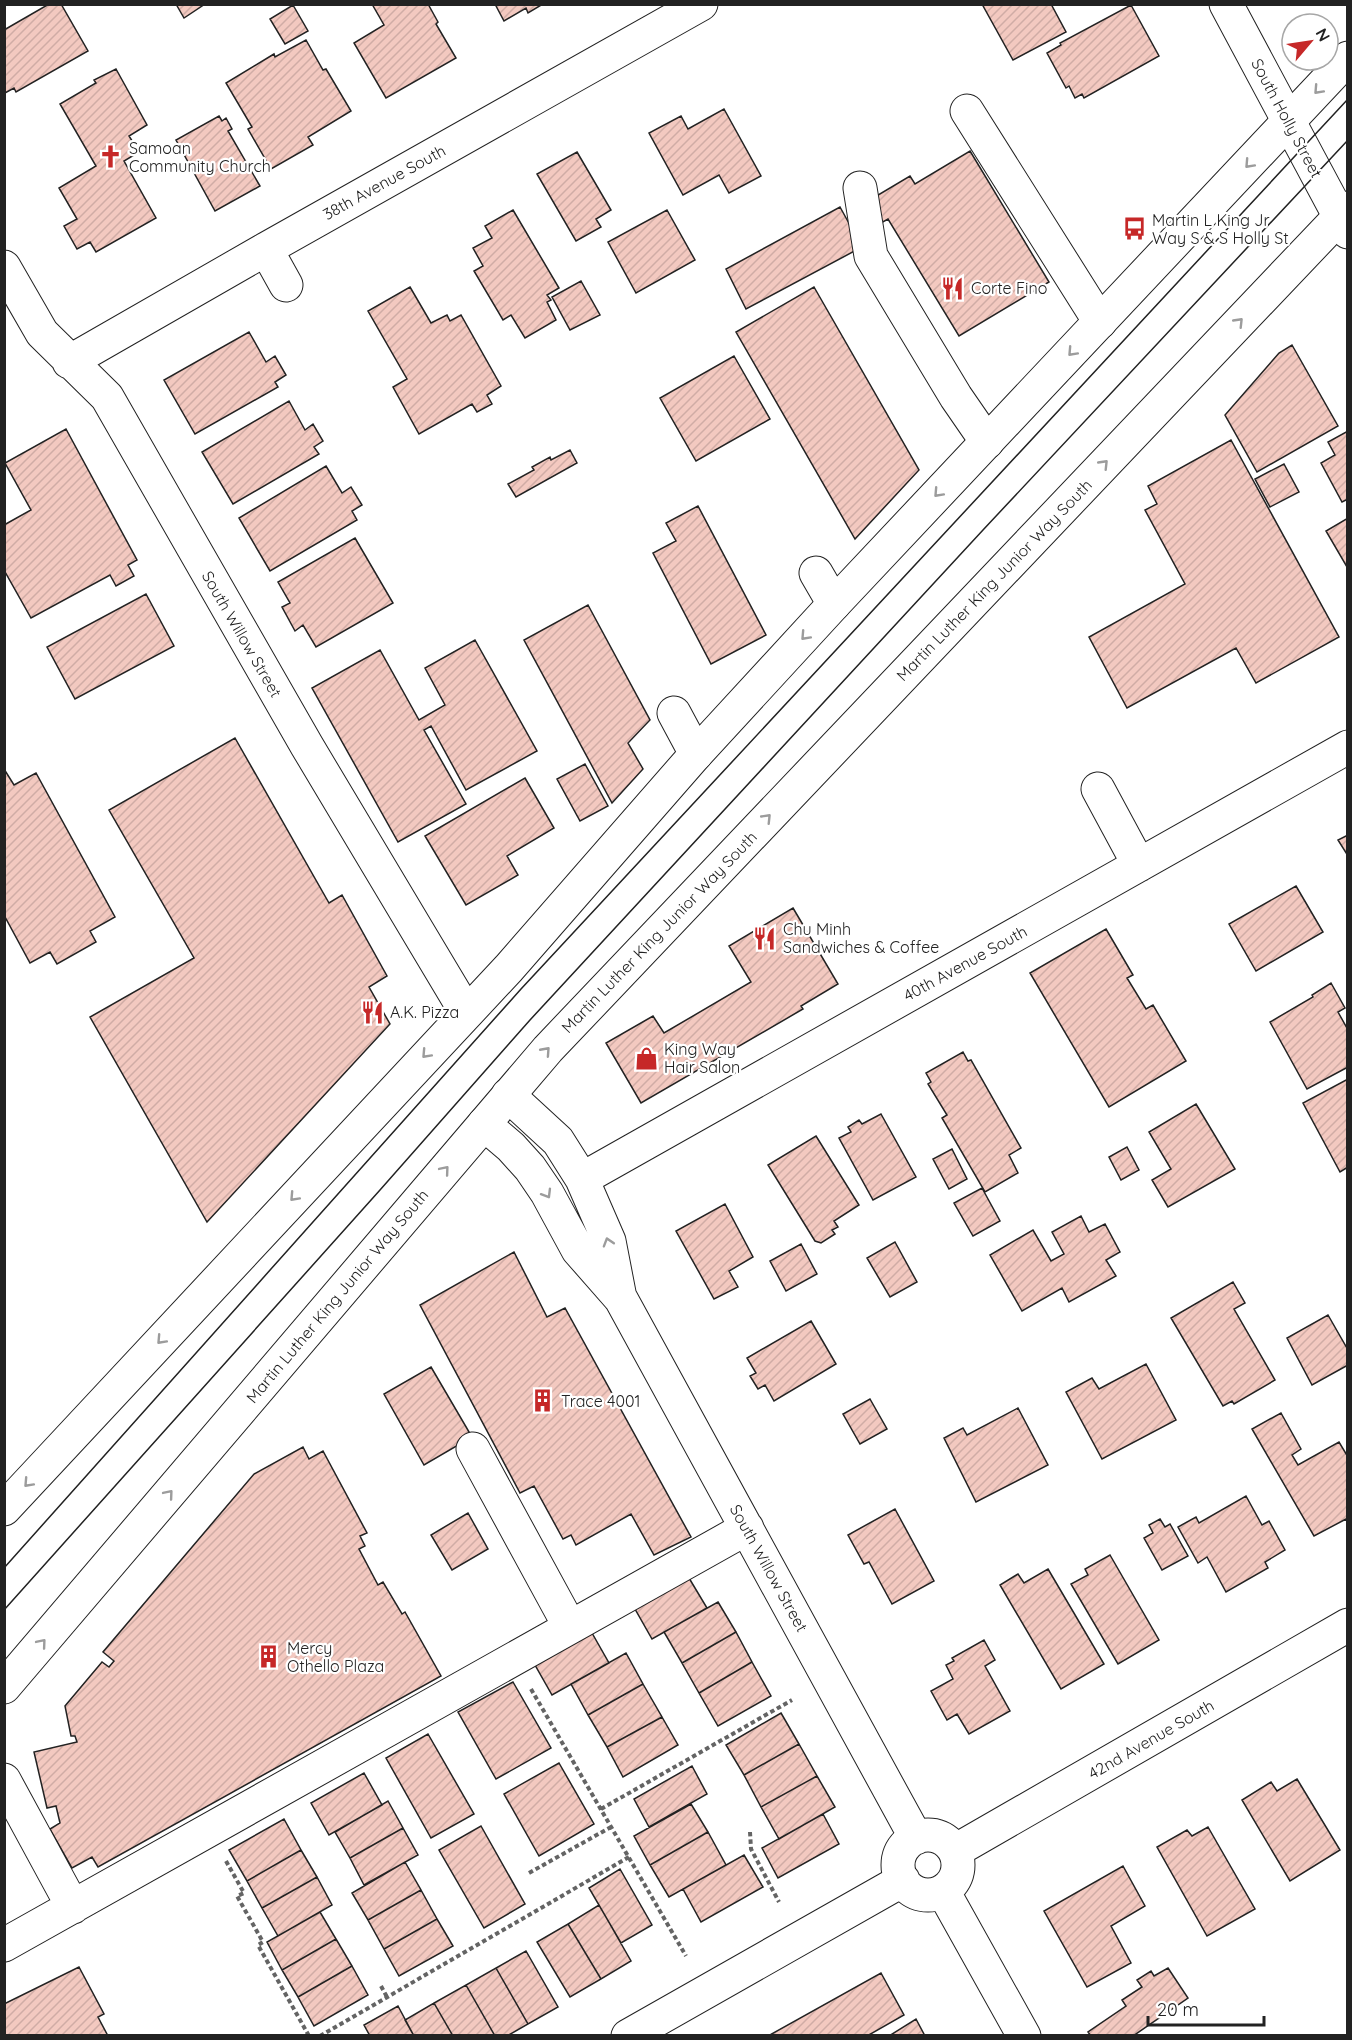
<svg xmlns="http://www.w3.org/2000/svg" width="1352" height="2040" viewBox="0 0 1352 2040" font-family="Quicksand,sans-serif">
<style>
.building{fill:url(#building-hatch);stroke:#222;stroke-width:1.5}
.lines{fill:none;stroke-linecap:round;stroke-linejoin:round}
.minor-casing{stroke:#222;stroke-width:35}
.major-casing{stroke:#222;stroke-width:35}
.path{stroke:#646464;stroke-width:4;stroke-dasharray:4.5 3;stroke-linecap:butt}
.minor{stroke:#fff;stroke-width:33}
.major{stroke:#fff;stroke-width:33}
.tram{stroke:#222;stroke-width:1.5}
.oneway{stroke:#9c9c9c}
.labels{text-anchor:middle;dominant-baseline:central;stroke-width:4.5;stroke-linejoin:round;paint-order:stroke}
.street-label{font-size:16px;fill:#222;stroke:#fff}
.poi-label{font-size:16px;fill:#222;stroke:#fff;text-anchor:start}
</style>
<defs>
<pattern id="building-hatch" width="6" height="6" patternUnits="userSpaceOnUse" patternTransform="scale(1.5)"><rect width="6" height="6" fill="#f3c9c0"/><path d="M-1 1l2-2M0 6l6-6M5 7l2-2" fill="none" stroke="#d0aca5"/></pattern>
</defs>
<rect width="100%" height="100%" fill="#fff"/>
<path class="building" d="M 49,4 L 61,4 L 88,51 L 16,92 L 14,88 L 5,93 L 4,30 Z
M 176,4 L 205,4 L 184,18 Z
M 372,4 L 428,4 L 438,22 L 436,24 L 456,58 L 386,98 L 354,43 L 384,25 Z
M 495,4 L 543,4 L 528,13 L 526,8 L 504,21 Z
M 982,4 L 1051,4 L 1066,32 L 1013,60 Z
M 293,5 L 308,31 L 285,44 L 270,19 Z
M 1131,5 L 1159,56 L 1084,98 L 1082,94 L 1075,98 L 1069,86 L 1066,88 L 1047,53 L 1061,45 L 1060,43 Z
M 306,40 L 323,70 L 326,69 L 351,111 L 308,137 L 313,145 L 271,169 L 248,129 L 252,127 L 226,83 L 274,54 L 275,57 Z
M 116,69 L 147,125 L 129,136 L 139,152 L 124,161 L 156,218 L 96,252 L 90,242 L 77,249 L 64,226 L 77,219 L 59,188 L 96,166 L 60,104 L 96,83 L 94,80 Z
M 724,109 L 761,176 L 729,193 L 719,175 L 683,195 L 649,133 L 681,116 L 688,129 Z
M 219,116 L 222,121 L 226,118 L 232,129 L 228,131 L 260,186 L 215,211 L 176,140 Z
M 970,151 L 1049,282 L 959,336 L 888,219 L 881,223 L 868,201 L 910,176 L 915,184 Z
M 577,152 L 611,210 L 596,219 L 601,227 L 576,241 L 537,174 Z
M 840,207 L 862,247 L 746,309 L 726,269 Z
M 513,210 L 559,288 L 547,295 L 551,300 L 547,302 L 556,320 L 525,338 L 511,315 L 503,320 L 474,271 L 483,266 L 473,248 L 492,238 L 485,226 Z
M 667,210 L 695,260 L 636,293 L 608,242 Z
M 581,281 L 600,315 L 570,330 L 552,297 Z
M 410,287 L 431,323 L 447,315 L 450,321 L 461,315 L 501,386 L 487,395 L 492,404 L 477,412 L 472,404 L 419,434 L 393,387 L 407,379 L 368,311 Z
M 814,287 L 919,470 L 855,539 L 736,332 Z
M 249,332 L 266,362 L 275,356 L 286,375 L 275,382 L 278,387 L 195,434 L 164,380 Z
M 1292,345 L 1338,426 L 1257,472 L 1225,415 L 1279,353 Z
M 734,356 L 770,419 L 696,461 L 660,398 Z
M 289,401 L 305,430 L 313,424 L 323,441 L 314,447 L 319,454 L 233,504 L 202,452 Z
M 66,429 L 137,560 L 128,565 L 134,576 L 116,586 L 110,575 L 31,618 L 4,570 L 4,525 L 31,510 L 5,463 Z
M 1348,431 L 1348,499 L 1342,502 L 1321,463 L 1335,455 L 1328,442 Z
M 1231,440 L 1339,637 L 1256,683 L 1236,648 L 1127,708 L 1089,637 L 1185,584 L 1145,510 L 1157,504 L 1148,486 Z
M 570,450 L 577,463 L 516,497 L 508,484 L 534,470 L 532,467 L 550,457 L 551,460 Z
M 1284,464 L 1299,492 L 1270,507 L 1255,479 Z
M 326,466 L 342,493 L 351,487 L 362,505 L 352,511 L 357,520 L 270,571 L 239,518 Z
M 698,506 L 766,635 L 711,664 L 653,553 L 676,541 L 666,523 Z
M 1348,518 L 1348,567 L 1347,567 L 1326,531 Z
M 355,538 L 393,603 L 316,647 L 303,625 L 295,631 L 282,607 L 290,603 L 278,582 Z
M 146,594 L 174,646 L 75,699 L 47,647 Z
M 588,605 L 650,720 L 628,743 L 643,769 L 612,803 L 524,640 Z
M 475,640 L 537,751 L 466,790 L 431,726 L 424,730 L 466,804 L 398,842 L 312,688 L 380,650 L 419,720 L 445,705 L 425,668 Z
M 235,738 L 329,903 L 342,895 L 387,976 L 369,987 L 390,1024 L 207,1222 L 90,1017 L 194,958 L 109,810 Z
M 585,764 L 608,806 L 580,821 L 557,779 Z
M 4,769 L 14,785 L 36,773 L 115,917 L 90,931 L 96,942 L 57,964 L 50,952 L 30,963 L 4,915 Z
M 525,778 L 554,828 L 507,856 L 518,875 L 466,905 L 425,836 Z
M 1348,835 L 1348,856 L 1338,840 Z
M 1296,886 L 1323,932 L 1256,971 L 1229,924 Z
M 793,908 L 838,984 L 801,1006 L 803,1009 L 641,1103 L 606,1043 L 653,1016 L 664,1033 L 751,982 L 729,946 Z
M 1106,929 L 1133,975 L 1127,978 L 1146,1009 L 1153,1005 L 1186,1061 L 1109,1107 L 1030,973 Z
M 1331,983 L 1345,1008 L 1338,1012 L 1348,1030 L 1348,1067 L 1307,1089 L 1270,1022 L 1313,997 L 1312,995 Z
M 963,1052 L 968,1061 L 971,1060 L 1021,1148 L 1009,1155 L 1018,1173 L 985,1192 L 942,1118 L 947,1115 L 928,1084 L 931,1082 L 926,1073 Z
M 1348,1079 L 1348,1167 L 1340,1172 L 1303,1103 Z
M 1196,1104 L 1235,1169 L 1168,1207 L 1152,1180 L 1171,1169 L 1149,1132 Z
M 881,1114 L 916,1177 L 873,1200 L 839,1138 L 851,1132 L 848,1127 L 859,1120 L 862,1124 Z
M 816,1136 L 859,1205 L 834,1221 L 838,1227 L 832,1230 L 835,1234 L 821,1243 L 815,1241 L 768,1165 Z
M 1127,1147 L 1139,1170 L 1121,1180 L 1109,1157 Z
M 952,1149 L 967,1179 L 949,1189 L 933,1159 Z
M 982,1188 L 1000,1221 L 973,1236 L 954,1203 Z
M 725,1204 L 753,1257 L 729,1271 L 738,1287 L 714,1299 L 676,1231 Z
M 1081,1216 L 1089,1232 L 1105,1224 L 1120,1252 L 1106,1260 L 1116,1276 L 1069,1302 L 1062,1288 L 1022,1311 L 990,1255 L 1033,1230 L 1051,1261 L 1064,1254 L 1052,1232 Z
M 895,1242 L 917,1282 L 890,1297 L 867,1258 Z
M 801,1244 L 817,1274 L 786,1291 L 770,1261 Z
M 514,1252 L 547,1317 L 565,1308 L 691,1537 L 654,1555 L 631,1514 L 576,1545 L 571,1535 L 563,1539 L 534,1486 L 520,1493 L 420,1305 Z
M 1233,1282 L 1245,1303 L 1234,1309 L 1275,1380 L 1234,1404 L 1232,1401 L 1223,1406 L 1171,1318 Z
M 1328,1315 L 1348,1350 L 1348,1365 L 1312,1385 L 1287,1338 Z
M 811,1321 L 836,1364 L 774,1401 L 765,1385 L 758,1389 L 750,1376 L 756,1373 L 747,1358 Z
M 1146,1364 L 1176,1420 L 1102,1459 L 1066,1392 L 1092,1378 L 1099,1389 Z
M 431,1367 L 472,1437 L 424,1465 L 384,1394 Z
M 870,1399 L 887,1429 L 860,1444 L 843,1414 Z
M 1018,1408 L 1048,1465 L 976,1502 L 944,1438 L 963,1428 L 967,1435 Z
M 1281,1413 L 1301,1449 L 1292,1455 L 1298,1465 L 1339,1442 L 1348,1457 L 1348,1522 L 1346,1519 L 1314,1536 L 1252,1429 Z
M 303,1447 L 309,1459 L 323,1451 L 367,1533 L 360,1536 L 365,1546 L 359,1549 L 378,1585 L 383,1582 L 402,1614 L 405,1612 L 441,1676 L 98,1867 L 92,1857 L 72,1868 L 50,1829 L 60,1823 L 56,1806 L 47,1808 L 34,1752 L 77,1742 L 75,1736 L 71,1736 L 65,1706 L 102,1662 L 109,1667 L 114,1661 L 103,1652 L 254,1474 Z
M 1246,1496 L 1262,1525 L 1269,1521 L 1285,1550 L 1265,1562 L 1268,1568 L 1226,1592 L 1207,1557 L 1198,1563 L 1178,1527 L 1196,1517 L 1199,1523 Z
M 895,1509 L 934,1581 L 892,1604 L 869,1562 L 864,1564 L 848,1535 Z
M 468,1513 L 488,1549 L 452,1570 L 431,1535 Z
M 1160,1519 L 1165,1527 L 1170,1524 L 1188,1556 L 1162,1570 L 1144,1538 L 1153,1533 L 1149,1525 Z
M 1110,1555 L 1159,1640 L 1118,1664 L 1071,1584 L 1088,1575 L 1085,1569 Z
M 1048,1569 L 1104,1664 L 1061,1689 L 1000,1585 L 1018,1574 L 1024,1583 Z
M 689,1578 L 707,1608 L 652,1639 L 635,1609 Z
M 718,1602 L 736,1632 L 682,1663 L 664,1632 Z
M 736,1632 L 752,1662 L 699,1693 L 682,1663 Z
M 592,1633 L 609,1663 L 552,1695 L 535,1665 Z
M 984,1640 L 995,1660 L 985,1666 L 1010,1711 L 969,1734 L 957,1714 L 947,1720 L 931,1691 L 953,1679 L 946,1665 L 954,1661 L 952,1658 Z
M 626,1653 L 643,1684 L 588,1715 L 571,1684 Z
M 752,1662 L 771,1696 L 718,1726 L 699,1693 Z
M 513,1682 L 551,1748 L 496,1779 L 458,1712 Z
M 643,1684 L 662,1717 L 607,1747 L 588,1715 Z
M 781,1713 L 799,1744 L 744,1775 L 726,1745 Z
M 662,1717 L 678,1745 L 623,1777 L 607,1747 Z
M 428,1734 L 474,1814 L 431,1838 L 386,1758 Z
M 799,1744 L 817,1776 L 761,1807 L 744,1775 Z
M 559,1763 L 594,1824 L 539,1856 L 504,1794 Z
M 692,1766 L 707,1794 L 649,1827 L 634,1799 Z
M 364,1773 L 382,1805 L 329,1835 L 311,1803 Z
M 817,1776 L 835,1807 L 779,1839 L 761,1807 Z
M 1297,1779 L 1340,1850 L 1290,1881 L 1242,1800 L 1271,1782 L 1277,1791 Z
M 388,1801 L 403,1828 L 350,1858 L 335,1832 Z
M 691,1804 L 708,1832 L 650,1865 L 634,1836 Z
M 823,1814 L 839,1844 L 778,1878 L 762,1848 Z
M 284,1819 L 301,1850 L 247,1881 L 229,1850 Z
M 481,1826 L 525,1904 L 484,1928 L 439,1850 Z
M 1208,1827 L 1255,1909 L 1207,1936 L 1157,1847 L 1187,1830 L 1192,1836 Z
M 403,1828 L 418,1855 L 364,1885 L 350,1858 Z
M 708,1832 L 726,1865 L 669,1897 L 650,1865 Z
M 301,1850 L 317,1877 L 262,1908 L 247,1881 Z
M 744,1855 L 763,1887 L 701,1922 L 683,1889 Z
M 405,1862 L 421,1890 L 368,1920 L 352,1893 Z
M 1123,1866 L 1145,1906 L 1111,1926 L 1131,1963 L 1087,1987 L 1044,1911 Z
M 620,1869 L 652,1925 L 621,1943 L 589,1888 Z
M 317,1877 L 332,1905 L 278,1936 L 262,1908 Z
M 421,1890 L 437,1919 L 384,1949 L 368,1920 Z
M 599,1905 L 631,1961 L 601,1979 L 568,1924 Z
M 320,1912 L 336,1939 L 282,1970 L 267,1942 Z
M 437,1919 L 453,1946 L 399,1976 L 384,1949 Z
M 568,1924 L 601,1979 L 570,1997 L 537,1942 Z
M 336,1939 L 352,1966 L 298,1997 L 282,1970 Z
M 526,1951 L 558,2007 L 528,2024 L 496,1968 Z
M 352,1966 L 368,1995 L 314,2026 L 298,1997 Z
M 79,1967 L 104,2014 L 98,2017 L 108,2036 L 4,2036 L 4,2004 Z
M 496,1968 L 528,2024 L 507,2036 L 495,2036 L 466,1985 Z
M 1168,1968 L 1188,1998 L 1133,2036 L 1091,2036 L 1088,2032 L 1126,2006 L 1122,2000 L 1142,1987 L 1137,1980 L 1151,1971 L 1154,1976 Z
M 881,1973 L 904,2015 L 867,2036 L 768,2036 Z
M 466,1985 L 495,2036 L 453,2036 L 434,2003 Z
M 434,2003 L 453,2036 L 414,2036 L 405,2020 Z
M 398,2006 L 414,2036 L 370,2036 L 364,2025 Z
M 916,2019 L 925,2036 L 889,2036 Z"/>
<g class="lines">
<defs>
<path id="minor" d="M 1226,4 L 1348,232
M 967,111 L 1100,322
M 860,188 L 871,256 L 956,397 L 987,442
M 266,249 L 286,285
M 4,267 L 42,333 L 107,397 L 307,746 L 466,1012
M 69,362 L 266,249 L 701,4
M 816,573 L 834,604
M 674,713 L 696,754
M 1098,789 L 1139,865
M 508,1095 L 558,1141 L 582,1179 L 609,1241 L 620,1298
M 484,1124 L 511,1147 L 530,1168 L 547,1193 L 578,1250 L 621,1299 L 916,1838
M 582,1179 L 1348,747
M 473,1449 L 570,1627
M 4,1780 L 73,1907
M898 1865a30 30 0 1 1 60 0a30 30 0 1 1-60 0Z
M 955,1851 L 1348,1625
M 943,1891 L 1024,2036
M 4,1945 L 747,1528
M 628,2036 L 903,1880"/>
<path id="major" d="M 4,1509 L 509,968 L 696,754 L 834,604 L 1348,58
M 4,1687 L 548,1049 L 1348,208"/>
</defs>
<use href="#minor" class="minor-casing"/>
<use href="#major" class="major-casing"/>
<path class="path" d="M 531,1689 L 686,1956
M 601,1809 L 792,1700
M 750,1832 L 751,1849 L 779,1902
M 226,1861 L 244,1893 L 237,1896 L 263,1942 L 258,1945 L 309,2036
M 529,1873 L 611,1827
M 381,1986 L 387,1997
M 320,2036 L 629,1857"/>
<use href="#minor" class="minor"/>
<use href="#major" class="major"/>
<path class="tram" d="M 4,1568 L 521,989 L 1348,99
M 4,1610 L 380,1190 L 530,1020 L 983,530 L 1348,140"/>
</g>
<defs><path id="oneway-chevron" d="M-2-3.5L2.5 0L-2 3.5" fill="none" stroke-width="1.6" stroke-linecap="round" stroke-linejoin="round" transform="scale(1.5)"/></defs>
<g class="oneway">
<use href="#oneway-chevron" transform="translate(1318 90) rotate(133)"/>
<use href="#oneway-chevron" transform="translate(1249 164) rotate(133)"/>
<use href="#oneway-chevron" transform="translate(1239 322) rotate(-46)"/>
<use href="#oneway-chevron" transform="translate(1072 352) rotate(133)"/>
<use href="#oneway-chevron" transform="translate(1104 464) rotate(-46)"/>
<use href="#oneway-chevron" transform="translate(938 493) rotate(133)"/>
<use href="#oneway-chevron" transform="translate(805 636) rotate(133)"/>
<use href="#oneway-chevron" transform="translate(767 818) rotate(-46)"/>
<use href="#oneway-chevron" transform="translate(546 1051) rotate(-48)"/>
<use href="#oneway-chevron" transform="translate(426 1054) rotate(133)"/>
<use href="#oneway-chevron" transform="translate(445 1170) rotate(-50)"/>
<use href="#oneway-chevron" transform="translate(547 1194) rotate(59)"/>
<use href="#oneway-chevron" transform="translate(294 1197) rotate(133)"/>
<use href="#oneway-chevron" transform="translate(608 1242) rotate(-107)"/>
<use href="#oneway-chevron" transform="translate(161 1340) rotate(133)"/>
<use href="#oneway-chevron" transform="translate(28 1483) rotate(133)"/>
<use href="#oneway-chevron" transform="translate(169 1494) rotate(-50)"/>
<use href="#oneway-chevron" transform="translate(42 1643) rotate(-50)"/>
</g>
<defs>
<symbol id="church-bare" viewBox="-9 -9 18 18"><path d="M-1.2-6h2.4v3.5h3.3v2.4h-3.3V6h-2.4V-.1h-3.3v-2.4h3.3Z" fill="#c62828" stroke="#fff" stroke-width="2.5" paint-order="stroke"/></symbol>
<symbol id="bus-bare" viewBox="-9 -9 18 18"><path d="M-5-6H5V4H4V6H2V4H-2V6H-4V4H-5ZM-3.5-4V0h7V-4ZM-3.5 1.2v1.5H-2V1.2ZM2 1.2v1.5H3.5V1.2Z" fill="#c62828" stroke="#fff" stroke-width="2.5" paint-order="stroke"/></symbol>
<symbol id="restaurant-bare" viewBox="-9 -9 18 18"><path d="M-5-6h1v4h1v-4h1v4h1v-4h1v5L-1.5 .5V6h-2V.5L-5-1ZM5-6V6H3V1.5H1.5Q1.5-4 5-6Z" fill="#c62828" stroke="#fff" stroke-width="2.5" paint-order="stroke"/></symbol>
<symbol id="shop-bare" viewBox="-9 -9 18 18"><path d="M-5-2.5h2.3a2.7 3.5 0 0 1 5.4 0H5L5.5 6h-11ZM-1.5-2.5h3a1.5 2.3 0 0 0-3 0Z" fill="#c62828" stroke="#fff" stroke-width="2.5" paint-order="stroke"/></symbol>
<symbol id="building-bare" viewBox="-9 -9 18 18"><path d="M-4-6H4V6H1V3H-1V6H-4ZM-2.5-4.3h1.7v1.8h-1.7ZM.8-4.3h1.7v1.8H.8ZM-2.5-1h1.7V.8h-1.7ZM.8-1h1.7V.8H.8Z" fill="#c62828" stroke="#fff" stroke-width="2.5" paint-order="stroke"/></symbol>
</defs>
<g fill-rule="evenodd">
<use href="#church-bare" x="94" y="140" width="33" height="33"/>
<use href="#bus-bare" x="1118" y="212" width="33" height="33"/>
<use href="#restaurant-bare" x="936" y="272" width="33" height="33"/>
<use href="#restaurant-bare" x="748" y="922" width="33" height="33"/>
<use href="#restaurant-bare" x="356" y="996" width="33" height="33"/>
<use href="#shop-bare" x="630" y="1042" width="33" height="33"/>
<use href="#building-bare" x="526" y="1384" width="33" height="33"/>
<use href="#building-bare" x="252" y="1640" width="33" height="33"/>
</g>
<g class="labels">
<g class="street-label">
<text transform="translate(1287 118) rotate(62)">South Holly Street</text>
<text transform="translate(384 182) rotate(-29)">38th Avenue South</text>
<text transform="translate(994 580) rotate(-46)">Martin Luther King Junior Way South</text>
<text transform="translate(242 634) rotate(60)">South Willow Street</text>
<text transform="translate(659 932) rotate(-46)">Martin Luther King Junior Way South</text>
<text transform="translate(965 963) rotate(-29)">40th Avenue South</text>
<text transform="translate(337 1296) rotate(-50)">Martin Luther King Junior Way South</text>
<text transform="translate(769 1568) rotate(61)">South Willow Street</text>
<text transform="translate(1151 1739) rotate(-30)">42nd Avenue South</text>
</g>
<g class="poi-label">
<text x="129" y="148">Samoan<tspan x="129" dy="18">Community Church</tspan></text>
<text x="1152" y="220">Martin L King Jr<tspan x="1152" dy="18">Way S &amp; S Holly St</tspan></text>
<text x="971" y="288">Corte Fino</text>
<text x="783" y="929">Chu Minh<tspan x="783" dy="18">Sandwiches &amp; Coffee</tspan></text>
<text x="390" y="1012">A.K. Pizza</text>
<text x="664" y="1049">King Way<tspan x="664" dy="18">Hair Salon</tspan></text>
<text x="561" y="1401">Trace 4001</text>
<text x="287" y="1648">Mercy<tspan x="287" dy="18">Othello Plaza</tspan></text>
</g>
</g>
<rect width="1352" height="2040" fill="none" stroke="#222222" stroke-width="12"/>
<g transform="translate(1310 42) rotate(61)"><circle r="28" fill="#ffffff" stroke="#a7a7a7" stroke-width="1.5"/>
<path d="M0-4.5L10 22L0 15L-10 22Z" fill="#c62828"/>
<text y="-9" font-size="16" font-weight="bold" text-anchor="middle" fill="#222222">N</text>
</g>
<path d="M1148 2016v9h116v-9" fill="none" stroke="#222222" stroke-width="3"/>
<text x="1157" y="2016" font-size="18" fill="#222222" stroke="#ffffff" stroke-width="4.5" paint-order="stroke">20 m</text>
</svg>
